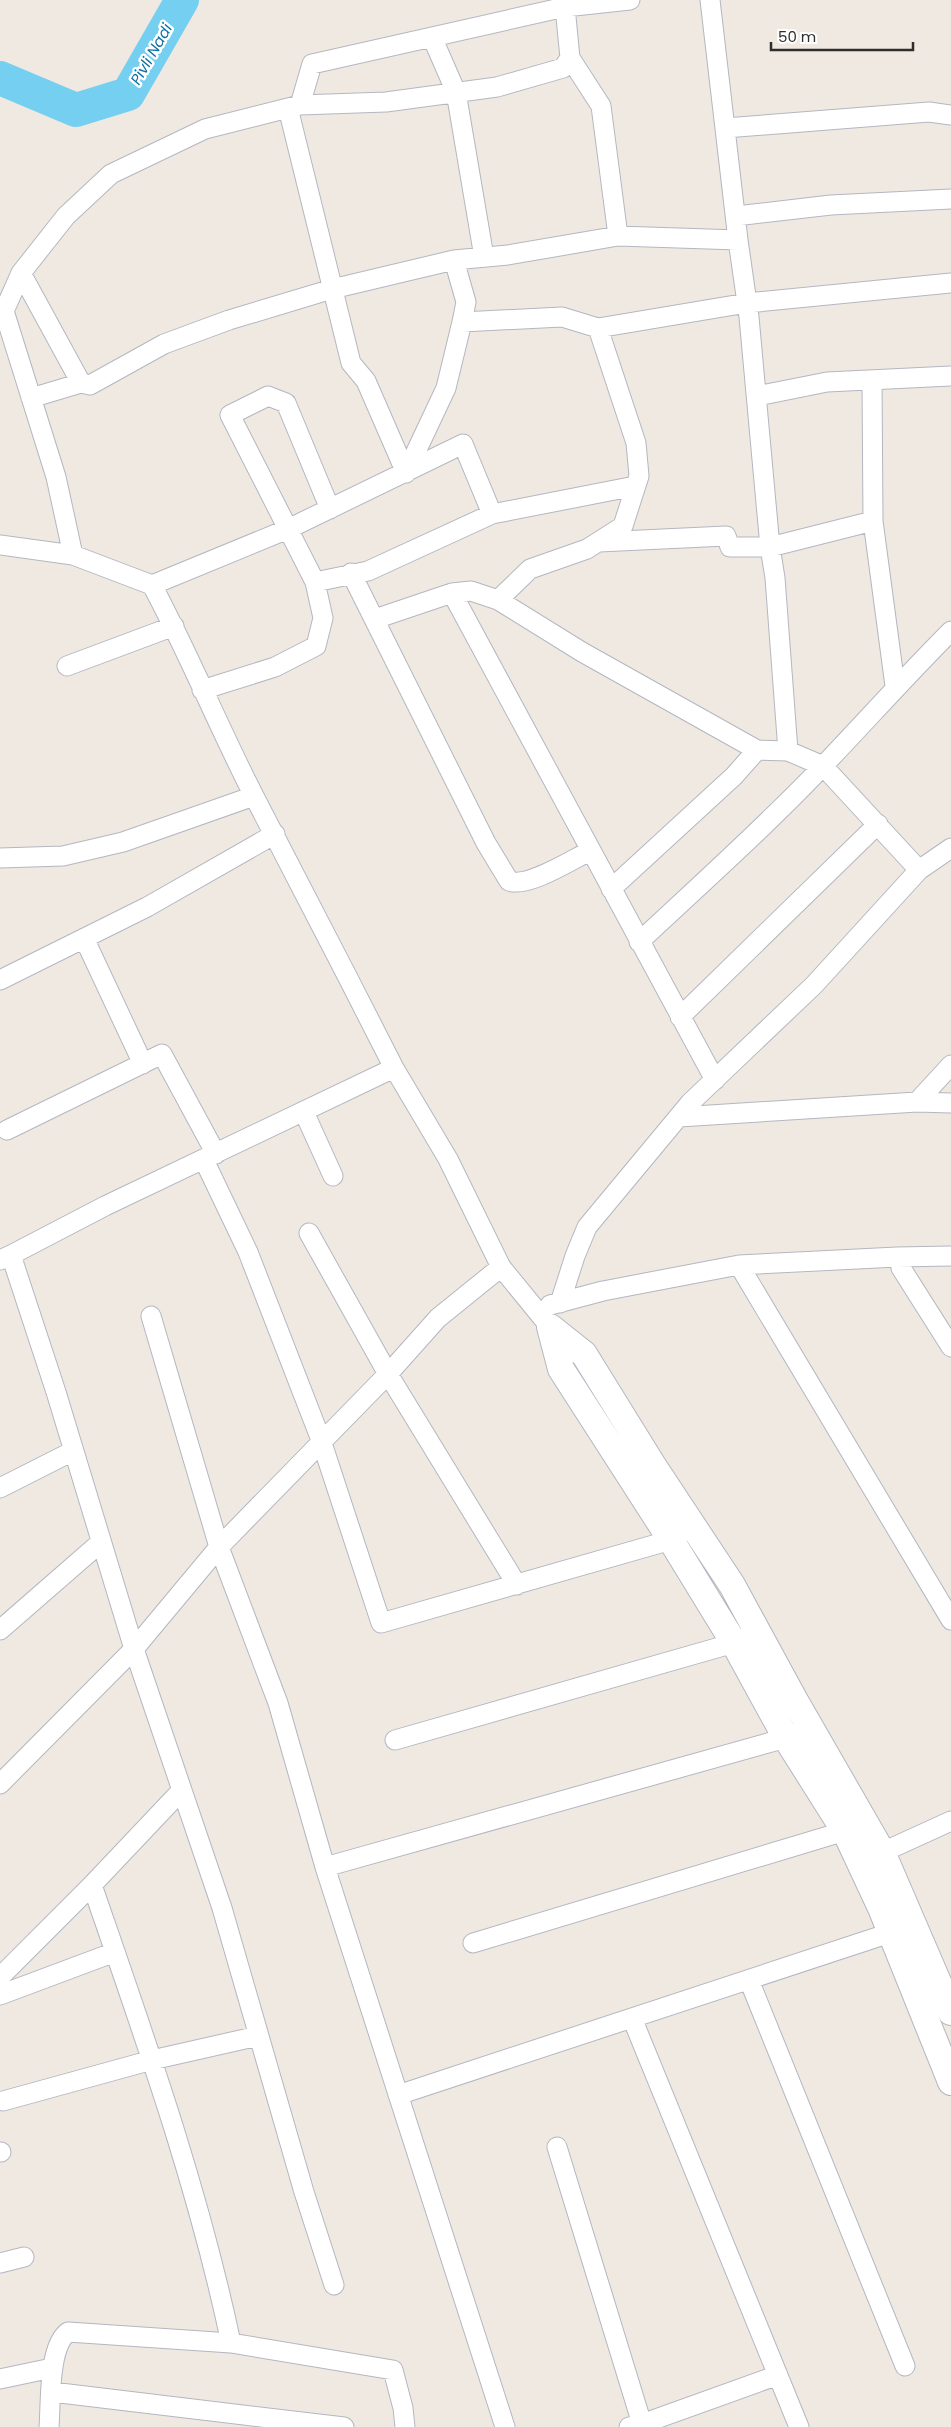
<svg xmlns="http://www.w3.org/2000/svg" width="951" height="2427" viewBox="0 0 951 2427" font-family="Poppins,sans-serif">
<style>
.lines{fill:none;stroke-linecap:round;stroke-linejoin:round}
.river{stroke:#75cff0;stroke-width:34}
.street-casing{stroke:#b4b7c1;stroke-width:21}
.secondary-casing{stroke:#b4b7c1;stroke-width:28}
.street{stroke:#fff;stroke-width:19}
.secondary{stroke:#fff;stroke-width:26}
.labels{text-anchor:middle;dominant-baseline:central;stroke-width:5;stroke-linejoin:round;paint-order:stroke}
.water-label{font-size:15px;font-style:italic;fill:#0d6fa3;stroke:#fff}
</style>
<rect width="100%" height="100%" fill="#efe9e1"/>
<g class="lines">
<path class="river" d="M 0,78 L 76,110 L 128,94 L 182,0"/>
<defs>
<path id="street" d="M 710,0 L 738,240
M 432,37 L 456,92 L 484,257
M 570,58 L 601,106 L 618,236
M 300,105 L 312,64 L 565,7
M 288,108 L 351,363 L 366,381 L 406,473
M 725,128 L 929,112 L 951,115
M 736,216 L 831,205 L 951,199
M 21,273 L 81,383 L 90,385 L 164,344 L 229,320 L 332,289 L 454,260 L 508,255 L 618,236 L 738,240 L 749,317 L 770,547 L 775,578 L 788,751 L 757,750
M 462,322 L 562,317 L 598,328
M 757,396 L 827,382 L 951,376
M 31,398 L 81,383
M 406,473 L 446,388 L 462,322 L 466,302 L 454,260
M 330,509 L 286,403 L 268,396 L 230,415 L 315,582 L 368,571 L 492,514
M 873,521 L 895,686
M 599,542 L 726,536 L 730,547 L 770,547 L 873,521 L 872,380
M 0,545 L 73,555 L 152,585 C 189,654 218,726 254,796 C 301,887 348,977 394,1068
M 73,555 L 56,477 L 4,311 L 21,273 L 66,216 L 111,174 L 205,129 L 300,105 L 386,102 L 497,87 L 563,68 L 570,58 L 565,7 L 630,0
M 351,573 L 486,843 L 509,881 C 528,888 571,860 590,851
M 152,585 L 288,529 L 463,444 L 492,514 L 635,486
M 498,600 L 530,569 L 587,549 L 623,526 L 639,476 L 636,443 L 598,328 L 747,303 L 951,283
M 375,619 L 452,593
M 67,666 L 174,626
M 202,690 L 275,667 L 316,646 L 323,618 L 315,582
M 788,751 L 823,766 L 919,870
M 0,858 L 63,856 L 123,842 L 254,796
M 611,889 L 734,776 L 757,750 L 582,652 L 498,600 L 471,591 L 452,593 L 715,1080
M 84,938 L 143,1064
M 639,942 C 701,884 765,827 823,766 C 866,721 907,675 951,631
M 0,980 L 147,907 L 275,834
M 680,1017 L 878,824
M 917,1102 L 951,1103
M 304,1112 L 333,1176
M 679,1117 L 917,1102 L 951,1065
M 7,1130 L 162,1054 L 216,1154
M 204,1160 L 248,1252 L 321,1440 L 381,1623 L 671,1540 L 680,1534
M 309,1233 L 388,1374 L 517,1585
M 11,1255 L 105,1206 L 394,1068 L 448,1159 L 501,1267 L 550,1327
M 0,1260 L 11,1255 L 56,1392 L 134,1649 L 222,1908 L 304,2192 L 334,2285
M 739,1265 L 951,1620
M 901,1268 L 951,1347
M 560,1303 L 575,1256 L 587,1227 L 690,1103 L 814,985 L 919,870 L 951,848
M 550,1305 L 603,1291 L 739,1265 L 897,1257 L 951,1256
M 151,1316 L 219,1547 L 278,1703 L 325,1867 L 505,2427
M 0,1488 L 73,1451
M 0,1630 L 100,1543
M 395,1740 L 734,1643 L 744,1638
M 0,1784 L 134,1649 L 219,1547 L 388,1374 L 438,1318 L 501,1267
M 180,1792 L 92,1885 C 144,2036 198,2186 231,2343
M 872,1857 L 951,1821
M 325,1867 L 786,1738 L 797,1733
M 473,1943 L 855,1828
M 0,1977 L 92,1885
M 749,1980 L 905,2366
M 0,1995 L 115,1952
M 632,2018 L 799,2427
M 398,2095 L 902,1929
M 3,2101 L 152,2060 L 258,2036
M 557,2147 L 642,2424 L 629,2427
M 0,2152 L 1,2152
M 0,2263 L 24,2257
M 0,2379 L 52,2368
M 52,2392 L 344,2427
M 49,2427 C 51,2403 48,2347 68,2332 L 231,2343 L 393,2370 L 403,2408 L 405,2427
M 643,2427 L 642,2424 L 778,2375"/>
<path id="secondary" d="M 550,1327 L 561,1369 L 671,1540 L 734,1643 L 786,1738 L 846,1833 L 881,1908 L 951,2082
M 550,1327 L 584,1354 L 654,1467 L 732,1585 L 794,1699 L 882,1852 L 951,2012"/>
</defs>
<use href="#street" class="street-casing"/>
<use href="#secondary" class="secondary-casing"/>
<use href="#street" class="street"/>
<use href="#secondary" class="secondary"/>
</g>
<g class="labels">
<g class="water-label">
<text transform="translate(151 54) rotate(-60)">Pivli Nadi</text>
</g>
</g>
<path d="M771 42v8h142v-8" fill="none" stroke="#2e2e2e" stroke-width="2.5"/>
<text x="778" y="42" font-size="15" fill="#2e2e2e" stroke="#ffffff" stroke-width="4" paint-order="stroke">50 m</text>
</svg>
